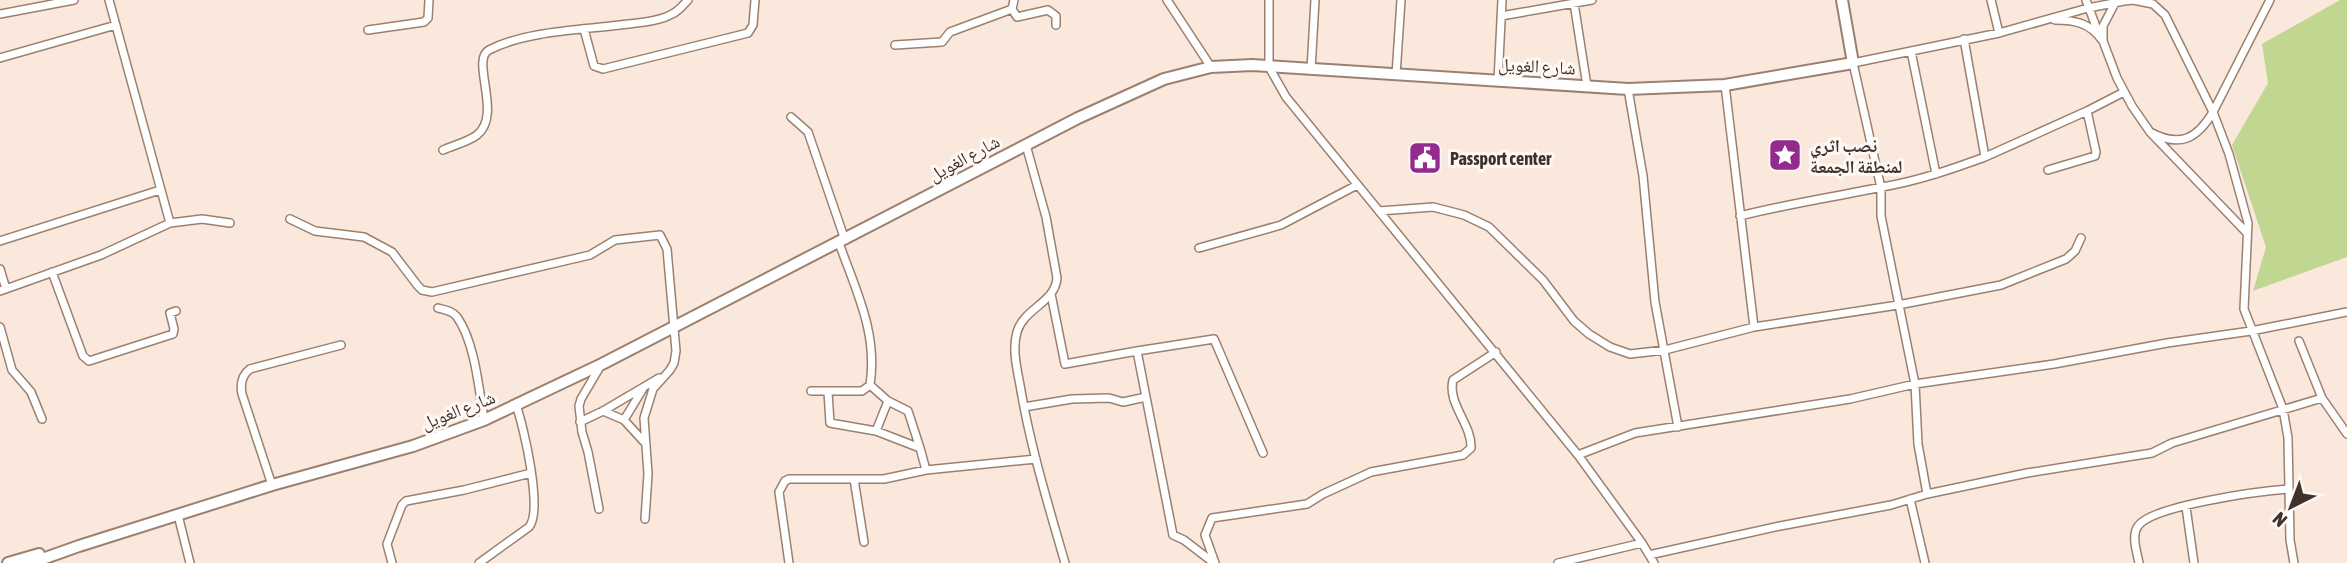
<svg xmlns="http://www.w3.org/2000/svg" width="2347" height="563" viewBox="0 0 2347 563" font-family="'Asap Condensed','Noto Naskh Arabic',sans-serif">
<style>
.green{fill:#c1d691}
.lines{fill:none;stroke-linecap:round;stroke-linejoin:round}
.street-casing{stroke:#9c806f;stroke-width:10}
.secondary-casing{stroke:#9c806f;stroke-width:14}
.street{stroke:#fff;stroke-width:7}
.secondary{stroke:#fff;stroke-width:10}
.labels{text-anchor:middle;dominant-baseline:central;stroke-width:6;stroke-linejoin:round;paint-order:stroke}
.street-label{font-size:18px;fill:#3e322a;stroke:#fff8f5}
.poi-label{font-size:18px;font-weight:bold;fill:#3e322a;stroke:#fff8f5;text-anchor:start}
</style>
<rect width="100%" height="100%" fill="#fbe8dd"/>
<path class="green" d="M 2340,0 L 2347,0 L 2347,257 L 2253,291 L 2266,247 L 2232,145 L 2268,83 L 2262,44 Z"/>
<g class="lines">
<defs>
<path id="street" d="M 1014,0 L 1012,9 L 1017,17 L 1048,10 L 1056,16 L 1056,25
M 1167,0 L 1211,67
M 1269,0 L 1269,67 L 1286,97 L 1578,455 L 1642,543 L 1654,563
M 1991,0 L 1999,33
M 2086,0 L 2098,32
M 2270,0 L 2213,112 L 2229,154 L 2248,223 L 2244,309 L 2283,409 L 2288,438 L 2290,540 L 2294,563
M 1574,3 L 1587,86
M 2115,3 L 2103,26 L 2103,41 L 2117,78 L 2132,106 L 2150,132 L 2247,233
M 0,14 L 74,0
M 1501,16 L 1592,0
M 2055,20 C 2075,20 2090,23 2102,40
M 584,29 L 594,66 L 603,69 L 748,33 L 753,25 L 755,0
M 368,30 L 424,22 L 428,18 L 429,0
M 1964,39 L 1985,157 L 2087,111 L 2096,152 L 2095,156 L 2048,170
M 895,45 L 942,42 L 950,32 L 1012,9
M 1911,51 L 1936,174
M 0,58 L 116,25
M 1311,70 L 1315,0
M 1396,75 L 1401,0
M 1498,81 L 1502,0
M 1725,85 L 1754,327 L 1898,305 L 2001,285 L 2066,259 L 2075,251 L 2081,238
M 1628,89 L 1643,176 L 1655,302 L 1678,427
M 2087,111 L 2124,92
M 791,117 L 808,132 L 845,240
M 1026,145 L 1046,217 L 1057,278 C 1055,303 1024,308 1017,332 C 1012,349 1017,369 1020,385 C 1030,446 1048,504 1065,563
M 443,150 C 454,145 468,142 477,135 C 503,115 470,60 489,50 C 526,31 580,30 620,25 C 636,23 658,22 672,14 C 679,11 683,5 688,0
M 1379,211 L 1433,207 L 1464,215 L 1489,227 L 1543,280 L 1574,321 L 1589,334 L 1610,347 L 1630,354 L 1665,350 L 1754,327
M 1740,216 C 1787,204 1834,197 1882,187 C 1918,181 1952,169 1985,157
M 290,219 L 315,231 L 364,237 L 392,252 L 418,286 L 422,290 L 432,292 L 590,255 L 615,240 L 660,235 L 667,249 L 676,351 L 674,363 L 670,370 L 653,389 L 644,418 L 648,474 L 645,519
M 170,223 L 202,219 L 230,223
M 0,241 L 160,190
M 1199,248 L 1281,225 L 1357,185
M 0,269 L 6,289
M 52,272 L 83,356 L 89,361 L 173,334 L 174,329 L 170,313 L 176,311
M 0,291 L 101,255 L 170,223 L 109,0
M 1051,294 L 1065,364 L 1137,351 L 1173,535 L 1184,540 L 1214,563
M 438,308 C 445,310 453,311 457,317 C 475,342 479,390 484,420
M 0,327 L 12,370 L 31,392 L 42,419
M 2299,341 L 2322,398 L 2347,434
M 1137,351 L 1214,339 L 1263,453
M 870,385 L 888,401
M 811,391 L 862,391 L 870,385 C 878,333 856,291 839,243
M 828,392 L 830,423 L 876,431 L 920,448 L 926,470
M 1024,407 L 1072,399 L 1109,398 L 1123,402 L 1146,397
M 603,411 L 624,420 L 646,444
M 624,420 L 644,387
M 580,422 L 603,411 L 659,378
M 876,431 L 888,401 L 908,411 L 920,448
M 1578,455 L 1635,433 L 1850,399 L 1915,384 L 2054,364 L 2167,343 L 2251,331 L 2347,312
M 854,479 L 864,542
M 272,485 L 242,394 C 240,384 242,375 250,369 L 341,345
M 1927,494 L 2027,473 L 2152,453 L 2172,443 L 2322,398
M 1910,499 L 1925,563
M 2186,507 L 2194,563
M 599,509 L 588,452 L 582,432 L 579,406 L 581,399 L 601,365
M 178,515 L 190,563
M 1649,555 L 1780,526 L 1891,505 L 1927,494 L 1918,444 L 1915,384 L 1881,216 L 1881,188 L 1853,63 L 1999,33 L 2088,8 L 2124,1 L 2133,0 L 2153,4 L 2165,15 L 2213,112 C 2197,139 2180,148 2150,132
M 392,563 L 387,544 L 402,505 L 406,501 L 464,490 L 531,473
M 479,563 L 529,527 C 543,511 524,427 516,405
M 789,563 L 779,492 L 785,481 L 789,479 L 884,479 L 926,470 L 1036,459
M 1215,563 L 1205,535 L 1212,518 L 1307,504 L 1323,494 L 1371,472 L 1463,455 L 1471,448 C 1472,424 1447,404 1453,380 L 1496,352
M 1558,563 L 1642,543
M 2139,563 C 2137,552 2131,536 2138,526 C 2153,505 2262,491 2289,489"/>
<path id="secondary" d="M 8,563 L 39,554
M 31,563 L 79,546 L 272,485 L 413,446 L 484,420 L 602,364 L 1078,118 L 1164,79 L 1211,67 L 1252,65 L 1628,89 L 1725,85 L 1853,63 L 1842,0"/>
</defs>
<use href="#street" class="street-casing"/>
<use href="#secondary" class="secondary-casing"/>
<use href="#street" class="street"/>
<use href="#secondary" class="secondary"/>
</g>
<defs>
<symbol id="sight-square" viewBox="-11 -11 22 22"><rect x="-9" y="-9" width="18" height="18" rx="4" fill="#932b8f" stroke="#fff8f5"/><path d="M0-6L1.8-2.2L6-1.7L2.9 1.2L3.7 5.4L0 3.3L-3.7 5.4L-2.9 1.2L-6-1.7L-1.8-2.2Z" fill="#fff"/></symbol>
<symbol id="civic-square" viewBox="-11 -11 22 22"><rect x="-9" y="-9" width="18" height="18" rx="4" fill="#932b8f" stroke="#fff8f5"/><path d="M-.6-6.5H3V-4.5H.6V-3L4-1V1h2V6H-6V1h2V-1L-.6-3ZM-1.2 2.5V6h2.4V2.5Z" fill="#fff"/></symbol>
</defs>
<g fill-rule="evenodd">
<use href="#sight-square" x="1766" y="136" width="38" height="38"/>
<use href="#civic-square" x="1406" y="139" width="38" height="38"/>
</g>
<g class="labels">
<g class="street-label">
<text transform="translate(1537 66) rotate(3)">شارع الغويل</text>
<text transform="translate(964 158) rotate(-28)">شارع الغويل</text>
<text transform="translate(458 410) rotate(-21)">شارع الغويل</text>
</g>
<g class="poi-label">
<text x="1810" y="145">نصب اثري<tspan x="1810" dy="21">لمنطقة الجمعة</tspan></text>
<text x="1450" y="158">Passport center</text>
</g>
</g>
<g transform="translate(2291 507) rotate(222)" stroke="#fff8f5" stroke-width="5" paint-order="stroke">
<path d="M0-5L12 26L0 18L-12 26Z" fill="#3e322a"/>
<text y="-10" font-size="19" font-weight="bold" text-anchor="middle" fill="#3e322a">N</text>
</g>
</svg>
